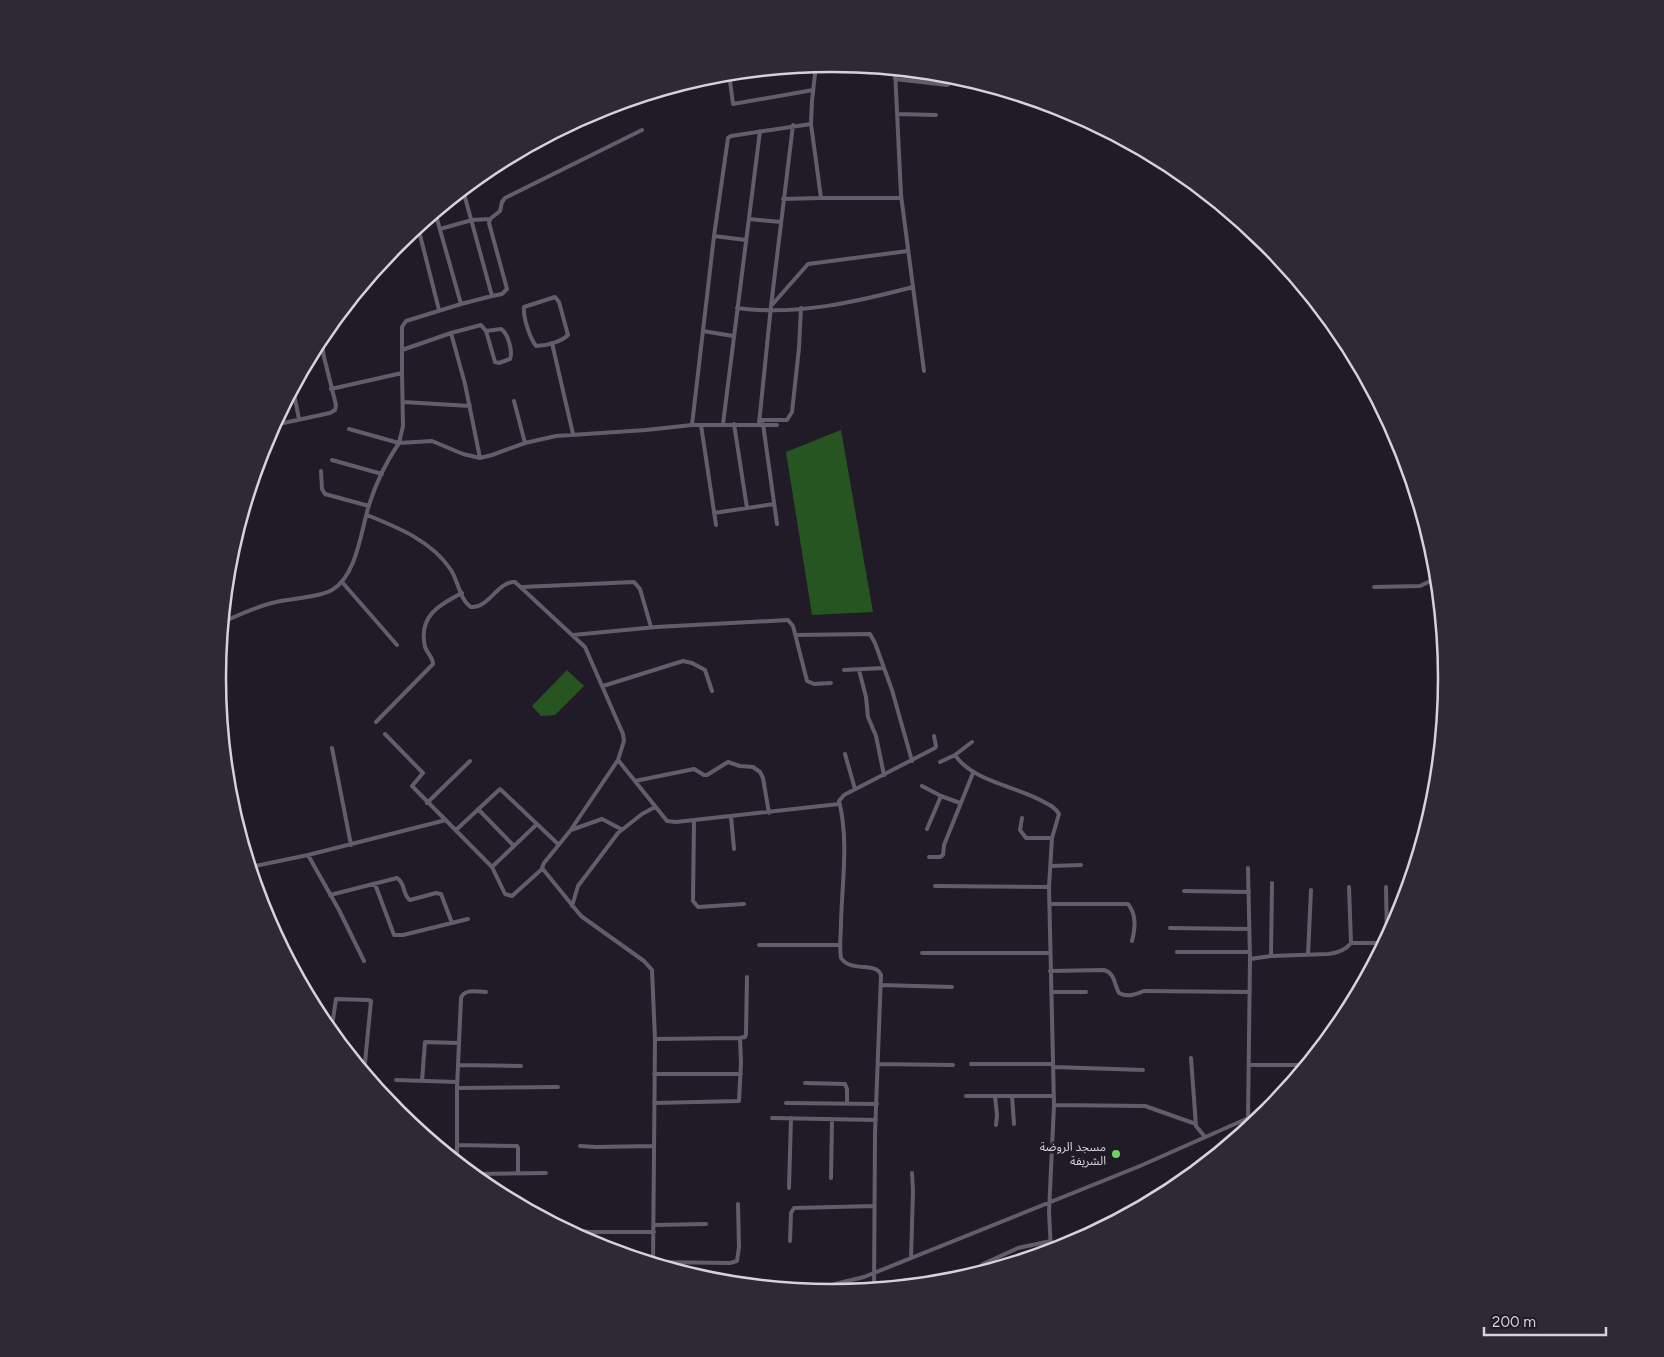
<svg xmlns="http://www.w3.org/2000/svg" width="1664" height="1357" viewBox="0 0 1664 1357" font-family="Figtree,'Noto Sans Arabic',sans-serif">
<style>
.forest{fill:#265521}
.lines{fill:none;stroke-linecap:round;stroke-linejoin:round}
.minor{stroke:#625d6a;stroke-width:4}
.poi-dot{fill:#6dd361;stroke:#201b26;stroke-width:2}
.labels{text-anchor:middle;dominant-baseline:central;stroke-width:5;stroke-linejoin:round;paint-order:stroke}
.poi-label{font-size:12px;fill:#d5d3da;stroke:#201b26;text-anchor:end}
.rim{fill:none;stroke:#d5d3da;stroke-width:2.5}
</style>
<rect width="100%" height="100%" fill="#201b26"/>
<path class="forest" d="M 841,430 L 873,612 L 812,615 L 786,452 Z
M 567,670 L 584,686 L 555,715 L 541,716 L 532,706 Z"/>
<g class="lines">
<path class="minor" d="M 770,70 L 731,78 L 730,81 L 733,104 L 813,90
M 895,70 L 901,195 L 924,371
M 895,79 L 947,85 L 949,84 L 950,75
M 897,114 L 936,115
M 821,198 L 901,198
M 783,199 L 821,198 L 811,124 L 812,101 L 816,65
M 435,212 L 461,304 L 492,296 L 463,190
M 749,219 L 781,222
M 418,227 L 439,310
M 440,229 L 472,220 L 490,219
M 714,236 L 746,240
M 492,296 L 502,294 L 507,289 L 489,223 L 490,219 L 500,211 L 502,202 L 505,198 L 642,130
M 555,297 L 559,302 L 568,335 C 561,342 546,346 536,346 C 530,338 523,318 524,307 Z
M 771,306 L 808,264 L 908,251
M 737,308 C 796,316 856,302 913,287
M 703,331 L 733,336
M 451,333 L 481,325 L 486,331 L 495,362 L 499,363 L 510,359 C 513,352 508,333 501,329 L 486,331
M 552,343 L 573,434
M 402,350 L 451,333 L 465,384 L 480,458
M 293,389 L 299,419
M 331,389 L 402,373 L 402,327 L 406,321 L 461,304
M 514,401 L 525,443
M 403,402 L 470,406
M 759,420 L 787,420 L 792,412 L 799,348 L 801,308
M 723,424 L 760,131
M 734,424 L 747,508
M 759,424 L 771,306 L 793,125
M 763,424 L 777,524
M 274,425 L 330,413 L 335,410 L 336,405 L 324,357 L 321,337
M 692,425 L 714,236 L 728,138 L 731,136 L 811,124
M 701,425 L 716,525
M 349,429 L 399,443 L 403,426 L 402,373
M 332,460 L 382,474
M 321,471 L 322,489 L 325,494 L 369,506
M 714,513 L 774,504
M 367,515 C 397,527 432,541 451,570 C 458,581 460,600 471,607 C 488,609 498,581 515,582 L 585,647 L 623,734 L 624,741 L 618,760 L 667,821 L 676,822 L 839,804
M 228,569 L 233,568
M 342,582 L 397,645
M 522,587 L 634,582 L 640,589 L 651,627
M 1374,587 L 1420,586 L 1437,578
M 223,622 C 240,614 258,606 276,602 C 292,598 318,598 332,590 C 357,575 361,531 369,505 C 376,483 386,462 399,443 L 432,441 L 463,454 L 480,458 L 492,455 L 525,443 L 556,436 L 646,430 L 692,425 L 777,425
M 573,635 L 656,627 L 788,620 L 793,626 L 807,681 L 814,684 L 831,683
M 795,635 L 870,634 L 875,643 L 892,690 L 912,761
M 844,670 L 884,668
M 859,670 L 866,697 L 868,717 L 876,736 L 884,775
M 603,686 L 683,661 L 692,663 L 705,670 L 712,691
M 376,722 L 433,664 C 433,657 427,653 425,647 C 418,616 439,605 462,593
M 385,734 L 423,773 L 412,786 L 492,867 L 505,894 L 512,896 L 542,869
M 332,748 L 351,845
M 845,754 L 855,789
M 955,755 C 973,782 1017,786 1044,802 C 1050,805 1056,808 1059,814 L 1052,838 L 1049,887 L 1054,1105 L 1049,1212 L 1051,1251
M 618,760 L 570,831 L 544,863 L 542,868 L 581,916 L 644,961 L 652,970 L 655,1039 L 653,1264
M 940,762 L 955,755 L 972,742
M 635,781 L 694,769 L 704,775 L 707,775 L 728,762 L 740,766 L 753,767 L 760,772 L 763,778 L 769,813
M 922,786 L 941,796 L 960,803
M 427,803 L 470,761
M 478,809 L 514,846
M 234,814 L 240,813
M 731,816 L 734,849
M 1022,818 L 1020,830 L 1026,838 L 1052,838
M 694,820 L 693,901 L 698,907 L 744,904
M 927,829 L 941,796
M 456,830 L 500,789 L 558,844
M 571,830 L 602,819 L 621,829
M 308,855 L 339,910 L 364,961
M 929,857 L 940,857 L 943,855 L 944,845 L 973,773
M 1051,866 L 1081,865
M 250,867 L 308,855 L 446,820
M 492,867 L 537,824
M 375,884 L 394,935 L 403,935 L 468,919
M 935,886 L 1049,887
M 1386,887 L 1387,939
M 1184,891 L 1249,892
M 330,895 L 397,878 C 406,883 402,895 410,900 L 436,893 L 441,894 L 452,923
M 1050,904 L 1128,904 C 1137,915 1135,929 1132,941
M 572,906 L 578,886 L 618,833 L 642,814 L 655,807
M 1170,928 L 1249,929
M 1351,943 L 1384,943
M 759,945 L 840,945
M 1177,952 L 1250,952
M 922,953 L 1050,953
M 1308,955 L 1311,890
M 1271,956 L 1272,883
M 1250,959 L 1271,956 L 1328,954 C 1337,953 1345,951 1351,943 L 1349,887
M 290,962 L 295,963 L 296,974
M 1050,971 L 1104,970 C 1115,973 1114,984 1119,993 C 1128,998 1136,994 1144,991 L 1250,992
M 881,985 L 952,987
M 1051,992 L 1086,992
M 331,1033 L 336,999 L 368,1000 L 371,1001 L 364,1073
M 655,1039 L 740,1038 L 745,1037 L 746,1034 L 747,977
M 1191,1058 L 1196,1126 L 1205,1137
M 878,1064 L 953,1065
M 971,1064 L 1053,1064
M 458,1065 L 521,1066
M 1249,1065 L 1306,1065
M 1053,1067 L 1143,1070
M 654,1074 L 741,1074
M 396,1080 L 457,1082
M 422,1081 L 425,1042 L 459,1043
M 805,1083 L 845,1084 L 847,1089 L 847,1104
M 457,1088 L 558,1087
M 966,1096 L 1053,1096
M 995,1096 L 997,1115 L 996,1125
M 1012,1096 L 1014,1124
M 654,1103 L 739,1101 L 741,1062 L 740,1038
M 786,1103 L 877,1104
M 1054,1105 L 1145,1106 L 1196,1124
M 772,1118 L 876,1120
M 1248,1118 L 1250,959 L 1248,868
M 457,1145 L 517,1146 L 518,1148 L 518,1173
M 580,1146 L 596,1147 L 653,1146
M 444,1151 L 457,1152
M 457,1162 L 457,1088 L 461,998 C 465,988 477,992 486,992
M 472,1174 L 546,1173
M 831,1178 L 832,1119
M 789,1188 L 791,1118
M 499,1194 L 507,1194
M 1107,1219 L 1108,1225
M 654,1225 L 706,1224
M 571,1230 L 591,1232 L 654,1232
M 790,1241 L 791,1213 L 794,1208 L 874,1206
M 911,1258 L 913,1191 L 912,1173
M 653,1262 L 730,1263 L 737,1261 L 739,1247 L 738,1204
M 981,1273 L 980,1267 L 983,1264 L 1018,1248 L 1051,1241
M 874,1289 L 875,1134 L 881,975 C 876,961 851,973 841,958 C 839,946 841,934 841,923 C 842,882 849,840 839,801 L 844,795 L 935,748 L 936,746 L 934,736
M 806,1291 L 864,1277 L 1140,1166 L 1271,1108"/>
</g>
<circle class="poi-dot" cx="1116" cy="1154" r="5"/>
<g class="labels">
<g class="poi-label">
<text x="1106" y="1147">مسجد الروضة<tspan x="1106" dy="14">الشريفة</tspan></text>
</g>
</g>
<path d="M0 0H1664V1357H0ZM226 678a606 606 0 1 1 1212 0a606 606 0 1 1-1212 0Z" fill="#2e2a34" fill-rule="evenodd"/>
<path class="rim" d="M226 678a606 606 0 1 1 1212 0a606 606 0 1 1-1212 0Z"/>
<path d="M1484 1327v8h122v-8" fill="none" stroke="#d5d3da" stroke-width="2.5"/>
<text x="1492" y="1327" font-size="15" fill="#d5d3da" stroke="#201b26" stroke-width="4" paint-order="stroke">200 m</text>
</svg>
